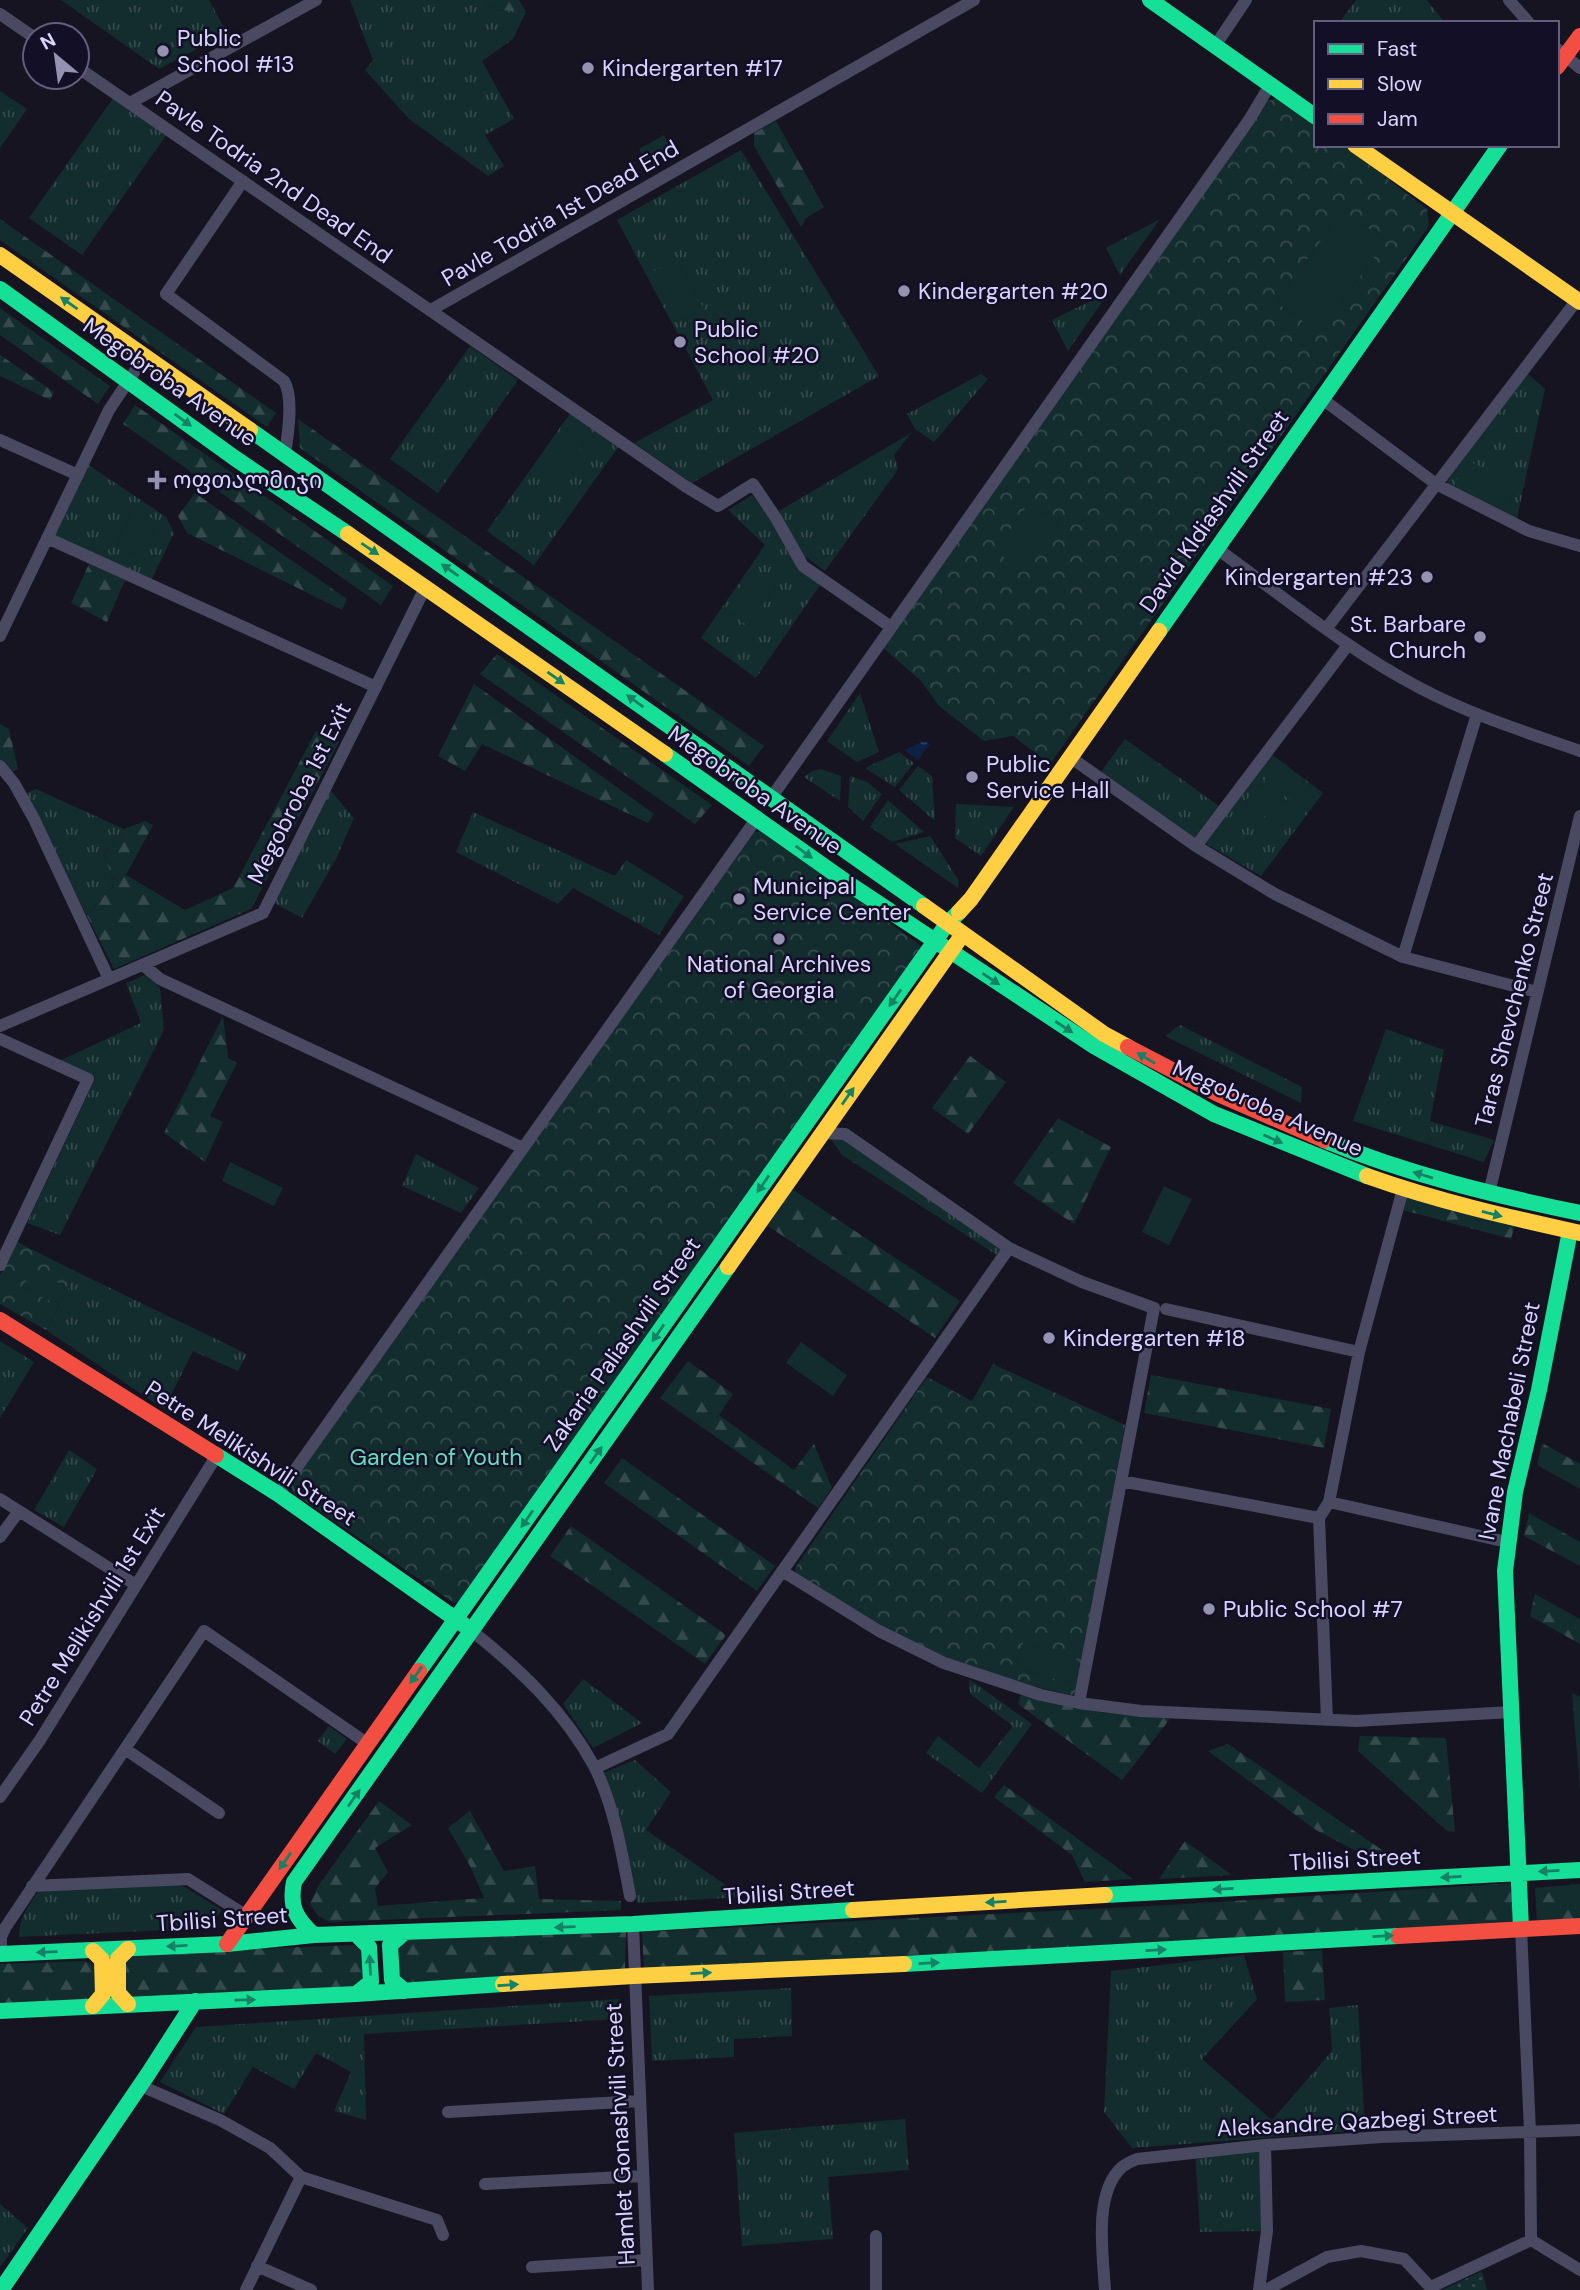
<svg xmlns="http://www.w3.org/2000/svg" width="1580" height="2290" viewBox="0 0 1580 2290" font-family="'DM Sans','Noto Sans Georgian',sans-serif">
<style>
.grass{fill:url(#grass-tufts)}
.forest{fill:url(#forest-firs)}
.park{fill:url(#park-crowns)}
.garden{fill:url(#garden-dots)}
.pitch{fill:#132c2d}
.water{fill:url(#water-ripples)}
.lines{fill:none;stroke-linecap:round;stroke-linejoin:round}
.street{stroke:#4a4962;stroke-width:12}
.fast{stroke:#16e098;stroke-width:16}
.slow{stroke:#ffcf43;stroke-width:16}
.jam{stroke:#f24e42;stroke-width:16}
.oneway{fill:#158265}
.poi-dot{fill:#9591b1;stroke:#130f26;stroke-width:2.5}
.labels{text-anchor:middle;dominant-baseline:central;stroke-width:5;stroke-linejoin:round;paint-order:stroke}
.poi-label{font-size:23px;fill:#d9d4ff;stroke:#130f26;text-anchor:start}
.street-label{font-size:23px;fill:#d9d4ff;stroke:#130f26}
.park-label{font-size:23px;fill:#5fe0c0;stroke:#130f26}
</style>
<defs>
<pattern id="grass-tufts" width="24" height="20" patternUnits="userSpaceOnUse" patternTransform="scale(1.75)"><rect width="24" height="20" fill="#132c2d"/><path d="M3 7l-1-3M5 7V3M7 7l1-3M15 17l-1-3M17 17v-4M19 17l1-3" fill="none" stroke="#354a4c"/></pattern>
<pattern id="forest-firs" width="22" height="20" patternUnits="userSpaceOnUse" patternTransform="scale(1.75)"><rect width="22" height="20" fill="#132c2d"/><path d="M5 1l3.5 6h-7zM16 11l3.5 6h-7z" fill="#354a4c"/></pattern>
<pattern id="park-crowns" width="20" height="18" patternUnits="userSpaceOnUse" patternTransform="scale(1.75)"><rect width="20" height="18" fill="#132c2d"/><path d="M2 6a3 3 0 1 1 6 0M12 15a3 3 0 1 1 6 0" fill="none" stroke="#354a4c"/></pattern>
<pattern id="garden-dots" width="8" height="8" patternUnits="userSpaceOnUse" patternTransform="scale(1.75)"><rect width="8" height="8" fill="#132c2d"/><path d="M2 2h.1M6 6h.1" fill="none" stroke="#354a4c" stroke-width="1.8" stroke-linecap="round"/></pattern>
<pattern id="water-ripples" width="26" height="14" patternUnits="userSpaceOnUse" patternTransform="scale(1.75)"><rect width="26" height="14" fill="#0d2144"/><path d="M2 4q2-2 4 0t4 0M15 11q2-2 4 0t4 0" fill="none" stroke="#304060"/></pattern>
</defs>
<rect width="100%" height="100%" fill="#161421"/>
<path class="grass" d="M 61,0 L 209,0 L 227,33 L 159,69 Z
M 350,0 L 486,0 L 495,10 L 526,12 L 513,39 L 482,61 L 514,119 L 485,135 L 504,166 L 488,176 L 409,119 L 365,70 L 373,60 Z
M 1356,0 L 1427,0 L 1445,23 L 1339,23 Z
M 0,91 L 27,109 L 0,148 Z
M 114,97 L 167,134 L 82,255 L 29,218 Z
M 741,150 L 879,376 L 692,483 L 634,443 L 713,400 L 617,220 Z
M 1160,219 L 1120,275 L 1106,248 Z
M 1109,292 L 1068,351 L 1052,320 Z
M 470,346 L 518,380 L 438,493 L 390,459 Z
M 1526,372 L 1545,389 L 1517,518 L 1510,519 L 1449,487 L 1445,474 Z
M 981,374 L 988,379 L 934,442 L 915,429 L 907,414 Z
M 571,412 L 619,446 L 534,565 L 487,531 Z
M 911,433 L 894,455 L 898,468 L 894,475 L 825,571 L 803,555 L 779,511 Z
M 87,464 L 166,517 L 174,533 L 151,581 L 53,537 Z
M 752,495 L 820,585 L 756,678 L 701,638 L 765,545 L 728,510 Z
M 860,693 L 879,752 L 857,762 L 827,741 Z
M 1125,739 L 1219,806 L 1194,838 L 1101,772 Z
M 899,752 L 914,763 L 895,787 L 865,768 Z
M 1270,753 L 1323,793 L 1261,876 L 1203,842 Z
M 918,766 L 932,776 L 935,821 L 899,790 Z
M 821,769 L 841,776 L 840,801 L 804,777 L 812,771 Z
M 850,776 L 867,782 L 882,794 L 863,821 L 848,807 Z
M 36,789 L 124,829 L 104,852 L 114,884 L 87,916 L 24,794 Z
M 330,790 L 354,818 L 336,859 L 302,918 L 274,903 Z
M 888,800 L 924,832 L 892,842 L 870,827 Z
M 956,804 L 1014,807 L 981,856 L 955,838 Z
M 473,812 L 615,876 L 626,860 L 684,896 L 659,935 L 573,888 L 558,904 L 456,852 Z
M 930,836 L 959,881 L 958,888 L 895,844 Z
M 145,975 L 160,988 L 164,1030 L 60,1235 L 27,1223 L 95,1079 L 57,1062 L 141,1023 L 126,983 Z
M 1180,1025 L 1302,1087 L 1301,1103 L 1165,1036 Z
M 1386,1029 L 1444,1050 L 1430,1121 L 1494,1140 L 1484,1162 L 1353,1121 Z
M 830,1138 L 849,1141 L 1004,1246 L 997,1255 L 842,1155 Z
M 416,1154 L 479,1188 L 461,1213 L 402,1186 Z
M 77,1272 L 247,1354 L 238,1371 L 193,1351 L 164,1409 L 46,1330 Z
M 0,1341 L 34,1362 L 0,1418 Z
M 69,1450 L 97,1469 L 64,1527 L 34,1510 Z
M 583,1679 L 642,1723 L 593,1748 L 563,1704 Z
M 969,1679 L 1032,1724 L 982,1793 L 926,1753 L 938,1736 L 979,1768 L 1013,1726 L 970,1694 Z
M 329,1726 L 347,1739 L 335,1754 L 318,1741 Z
M 635,1760 L 671,1792 L 646,1830 L 743,1897 L 637,1903 L 618,1815 L 603,1773 Z
M 178,1883 L 222,1910 L 208,1928 L 19,1937 C 19,1917 29,1905 40,1889 Z
M 1244,1955 L 1257,1999 L 1202,2059 L 1272,2120 L 1332,2051 L 1329,2008 L 1358,2005 L 1365,2130 L 1132,2148 L 1104,2112 L 1111,1971 Z
M 791,1988 L 792,2036 L 734,2039 L 734,2057 L 652,2061 L 649,1996 Z
M 619,1999 L 620,2019 L 364,2034 L 366,2120 L 334,2111 L 351,2072 L 316,2053 L 294,2089 L 253,2067 L 224,2114 L 160,2082 L 196,2027 Z
M 905,2119 L 909,2170 L 828,2177 L 833,2239 L 742,2246 L 734,2133 Z
M 1265,2145 L 1267,2231 L 1200,2232 L 1195,2152 Z
M 0,2204 L 28,2228 L 0,2267 Z"/>
<path class="forest" d="M 486,0 L 519,0 L 526,12 L 495,10 Z
M 776,121 L 824,207 L 806,218 L 801,227 L 754,146 L 754,133 Z
M 0,219 L 276,413 L 267,427 L 0,240 Z
M 0,308 L 110,386 L 98,404 L 0,335 Z
M 0,355 L 54,392 L 50,400 L 0,376 Z
M 135,405 L 393,586 L 381,605 L 123,424 Z
M 298,419 L 764,746 L 749,766 L 300,448 Z
M 195,493 L 347,599 L 342,610 L 187,533 L 178,516 Z
M 89,564 L 125,580 L 107,622 L 71,603 Z
M 497,654 L 712,805 L 695,824 L 480,674 Z
M 474,684 L 654,814 L 648,823 L 482,744 L 465,771 L 438,756 Z
M 0,724 L 9,729 L 18,769 L 10,773 L 0,761 Z
M 316,731 L 339,742 L 251,909 L 114,969 L 87,916 L 114,884 L 104,852 L 124,829 L 145,821 L 153,825 L 126,875 L 185,910 L 233,888 Z
M 223,1016 L 228,1058 L 237,1063 L 210,1116 L 223,1122 L 205,1162 L 164,1133 Z
M 970,1056 L 1006,1082 L 968,1134 L 932,1108 Z
M 1058,1118 L 1111,1147 L 1074,1224 L 1013,1183 Z
M 792,1189 L 960,1301 L 935,1338 L 768,1226 Z
M 1407,1195 L 1515,1224 L 1511,1239 L 1403,1210 Z
M 688,1361 L 733,1394 L 719,1415 L 794,1470 L 814,1444 L 832,1488 L 818,1508 L 660,1398 Z
M 1151,1375 L 1331,1409 L 1324,1448 L 1144,1413 Z
M 1542,1443 L 1580,1464 L 1580,1489 L 1537,1465 Z
M 622,1458 L 775,1566 L 757,1591 L 604,1483 Z
M 1529,1513 L 1580,1542 L 1580,1566 L 1524,1536 Z
M 571,1526 L 726,1635 L 705,1664 L 550,1556 Z
M 1535,1594 L 1580,1619 L 1580,1644 L 1530,1616 Z
M 1572,1693 L 1580,1697 L 1580,1790 Z
M 1021,1695 L 1104,1713 L 1170,1719 L 1122,1780 L 1018,1704 Z
M 1360,1736 L 1446,1738 L 1455,1832 L 1447,1831 L 1358,1751 Z
M 1228,1744 L 1398,1861 L 1364,1863 L 1356,1851 L 1316,1830 L 1208,1751 Z
M 1004,1785 L 1133,1879 L 1085,1882 L 1072,1855 L 994,1797 Z
M 379,1801 L 412,1825 L 375,1848 L 388,1872 L 375,1888 L 378,1906 L 484,1898 L 469,1864 L 448,1828 L 470,1811 L 504,1871 L 535,1866 L 539,1899 L 621,1901 L 621,1910 L 330,1922 L 318,1916 L 310,1904 L 318,1886 Z
M 1185,1841 L 1232,1875 L 1159,1879 Z
M 1514,1883 L 1516,1923 L 644,1970 L 642,1932 L 1169,1905 Z
M 1580,1884 L 1580,1919 L 1537,1921 L 1535,1888 Z
M 626,1932 L 625,1971 L 408,1983 L 399,1978 L 398,1947 L 406,1940 Z
M 354,1945 L 363,1952 L 364,1980 L 352,1986 L 134,1999 L 124,1991 L 124,1960 L 133,1954 Z
M 1322,1950 L 1325,2000 L 1285,2002 L 1283,1952 Z
M 82,1961 L 92,1963 C 100,1974 99,1990 90,2000 L 0,2004 L 0,1964 Z"/>
<path class="park" d="M 1281,97 L 1316,124 L 1316,145 L 1344,145 L 1427,209 L 1429,226 L 1050,764 L 1013,736 L 984,741 L 939,706 L 921,681 L 881,646 L 1264,102 Z
M 764,831 L 924,948 L 462,1601 L 454,1603 L 293,1493 L 290,1483 L 755,832 Z
M 17,1242 L 77,1272 L 46,1330 L 0,1304 L 0,1275 Z
M 993,1364 L 1125,1425 L 1077,1696 C 1010,1683 934,1657 874,1625 C 848,1610 822,1593 796,1578 L 795,1568 L 927,1377 L 972,1401 Z"/>
<path class="garden" d="M 1482,2271 L 1487,2290 L 1442,2290 Z"/>
<path class="pitch" d="M 664,135 L 672,150 L 647,164 L 639,149 Z
M 1343,210 L 1386,241 L 1319,333 L 1276,302 Z
M 677,259 L 704,309 L 679,322 L 652,272 Z
M 566,430 L 584,444 L 555,482 L 536,467 Z
M 1467,460 L 1518,485 L 1504,512 L 1454,486 Z
M 1029,503 L 1059,524 L 1025,572 L 995,551 Z
M 133,509 L 158,521 L 141,557 L 116,545 Z
M 752,570 L 776,587 L 748,626 L 725,609 Z
M 1278,762 L 1318,791 L 1304,810 L 1264,781 Z
M 1259,783 L 1298,812 L 1284,831 L 1245,802 Z
M 230,1162 L 283,1188 L 274,1206 L 222,1181 Z
M 1164,1186 L 1192,1199 L 1169,1245 L 1142,1232 Z
M 31,1270 L 61,1284 L 52,1302 L 23,1288 Z
M 801,1342 L 847,1375 L 833,1396 L 786,1363 Z
M 1023,1642 L 1077,1657 L 1070,1683 L 1016,1668 Z"/>
<path class="water" d="M 924,741 L 930,744 L 918,760 L 905,750 Z"/>
<g class="lines">
<path class="street" d="M 1509,0 L 1529,23
M 0,14 L 35,38
M 1215,46 L 1246,0
M 1557,49 L 1580,68
M 77,67 L 685,486 L 718,506 L 753,484 L 776,518 L 803,566 L 891,627
M 130,103 L 316,0
M 243,181 L 166,294 L 284,381 C 294,397 288,435 285,454
M 431,310 L 974,0
M 1321,398 L 1436,484 L 1529,531 L 1580,546
M 0,440 L 78,475
M 47,538 L 376,687
M 1216,548 C 1283,596 1347,650 1420,688 C 1471,715 1526,732 1580,751
M 1326,629 L 1577,300
M 0,636 L 109,410 L 145,356
M 1070,757 L 1196,846 L 1275,894 L 1403,957 L 1537,992
M 0,766 L 14,783 L 34,819 L 109,979
M 771,798 L 1249,120 L 1270,85
M 1196,846 L 1348,645
M 1403,957 L 1477,714
M 143,965 L 160,979 L 523,1148
M 0,1026 L 263,913 L 426,586
M 0,1039 L 88,1079 L 0,1265
M 822,1133 L 845,1134 L 1009,1248 L 1082,1282 L 1154,1308 L 1079,1703
M 1489,1193 L 1580,816
M 1166,1309 L 1359,1352
M 1121,1481 L 1319,1518
M 278,1494 L 757,818
M 0,1499 L 136,1585
M 1329,1502 L 1507,1542
M 0,1537 L 19,1511
M 782,1571 L 879,1631 L 944,1663 L 1041,1695 L 1079,1703 L 1141,1711 L 1356,1721 L 1511,1712
M 472,1631 C 521,1670 564,1711 594,1766 C 614,1805 622,1853 630,1896
M 1327,1720 L 1319,1518 L 1329,1502 L 1359,1352 L 1403,1189
M 125,1749 L 219,1813
M 595,1768 L 668,1734 L 1009,1248
M 0,1797 L 40,1740 L 217,1455
M 32,1886 L 188,1879 L 247,1916
M 633,1924 L 648,2290
M 1521,1928 L 1530,2132 L 1531,2240 L 1580,2270
M 1,1954 L 1,1937 L 5,1928 L 204,1631 L 368,1744
M 141,2086 L 220,2120 L 270,2148 L 301,2177 L 437,2220 L 443,2235
M 448,2112 L 639,2101
M 485,2184 L 643,2176
M 876,2236 L 876,2290
M 257,2266 L 311,2290
M 532,2267 L 646,2260
M 1431,2287 L 1531,2240
M 246,2290 L 301,2177
M 1105,2290 C 1103,2255 1093,2193 1122,2167 C 1126,2164 1132,2161 1137,2159 L 1265,2145 L 1382,2137 L 1580,2130
M 1259,2290 L 1267,2231 L 1265,2145
M 1266,2290 L 1327,2257 L 1361,2251 L 1404,2259 L 1433,2290"/>
<path class="fast" d="M 1150,0 L 1316,117
M 0,289 L 236,459 L 348,534
M 250,430 L 924,906
M 1159,631 L 1500,145
M 665,754 L 852,886 L 1094,1046 L 1214,1114 L 1367,1176
M 1324,1140 C 1407,1174 1493,1195 1580,1213
M 216,1455 L 278,1494 L 464,1625
M 419,1671 L 947,924 L 959,912
M 1105,1895 L 1580,1870
M 1521,1928 L 1505,1571 L 1515,1492 L 1539,1390 L 1570,1231
M 405,1932 L 390,1945 L 392,1980 L 405,1991
M 356,1934 L 369,1947 L 371,1982 L 356,1994
M 314,1935 C 296,1919 289,1906 294,1882 L 728,1267
M 0,1954 L 227,1944 L 314,1935 L 633,1924 L 853,1910
M 904,1964 L 1398,1936
M 0,2011 L 356,1994 L 503,1984
M 1,2290 L 148,2074 L 195,2001"/>
<path class="slow" d="M 1355,145 L 1580,302
M 0,255 L 250,430
M 348,534 L 665,754
M 924,906 L 1104,1034 L 1128,1047
M 959,912 L 971,899 L 1159,631
M 1367,1176 C 1437,1201 1508,1217 1580,1233
M 728,1267 L 958,941
M 853,1910 L 1105,1895
M 128,1949 L 118,1959 L 118,1993 L 128,2004
M 93,1951 L 102,1960 L 103,1994 L 93,2006
M 503,1984 L 633,1976 L 904,1964"/>
<path class="jam" d="M 1557,67 L 1580,36
M 1128,1047 L 1218,1094 L 1324,1140
M 0,1320 L 216,1455
M 1398,1936 L 1580,1926
M 227,1944 L 419,1671"/>
</g>
<defs><path id="oneway-solid" d="M-6-.8H1V-3.2L6.5 0L1 3.2V.8H-6Z" transform="scale(1.75)"/></defs>
<g class="oneway">
<use href="#oneway-solid" transform="translate(69 303) rotate(-145)"/>
<use href="#oneway-solid" transform="translate(183 420) rotate(36)"/>
<use href="#oneway-solid" transform="translate(370 549) rotate(34)"/>
<use href="#oneway-solid" transform="translate(450 570) rotate(-145)"/>
<use href="#oneway-solid" transform="translate(556 678) rotate(35)"/>
<use href="#oneway-solid" transform="translate(635 701) rotate(-144)"/>
<use href="#oneway-solid" transform="translate(804 852) rotate(36)"/>
<use href="#oneway-solid" transform="translate(991 979) rotate(34)"/>
<use href="#oneway-solid" transform="translate(895 998) rotate(125)"/>
<use href="#oneway-solid" transform="translate(1064 1027) rotate(33)"/>
<use href="#oneway-solid" transform="translate(1146 1058) rotate(-150)"/>
<use href="#oneway-solid" transform="translate(848 1096) rotate(-55)"/>
<use href="#oneway-solid" transform="translate(1273 1139) rotate(23)"/>
<use href="#oneway-solid" transform="translate(1423 1175) rotate(-163)"/>
<use href="#oneway-solid" transform="translate(763 1184) rotate(125)"/>
<use href="#oneway-solid" transform="translate(1492 1214) rotate(14)"/>
<use href="#oneway-solid" transform="translate(658 1333) rotate(125)"/>
<use href="#oneway-solid" transform="translate(596 1455) rotate(-55)"/>
<use href="#oneway-solid" transform="translate(527 1519) rotate(125)"/>
<use href="#oneway-solid" transform="translate(416 1675) rotate(125)"/>
<use href="#oneway-solid" transform="translate(354 1798) rotate(-55)"/>
<use href="#oneway-solid" transform="translate(285 1861) rotate(125)"/>
<use href="#oneway-solid" transform="translate(1549 1871) rotate(177)"/>
<use href="#oneway-solid" transform="translate(1451 1877) rotate(177)"/>
<use href="#oneway-solid" transform="translate(1223 1889) rotate(177)"/>
<use href="#oneway-solid" transform="translate(996 1902) rotate(177)"/>
<use href="#oneway-solid" transform="translate(565 1927) rotate(178)"/>
<use href="#oneway-solid" transform="translate(1383 1936) rotate(-3)"/>
<use href="#oneway-solid" transform="translate(177 1946) rotate(177)"/>
<use href="#oneway-solid" transform="translate(1156 1950) rotate(-3)"/>
<use href="#oneway-solid" transform="translate(47 1952) rotate(178)"/>
<use href="#oneway-solid" transform="translate(929 1963) rotate(-3)"/>
<use href="#oneway-solid" transform="translate(370 1965) rotate(-93)"/>
<use href="#oneway-solid" transform="translate(701 1973) rotate(-3)"/>
<use href="#oneway-solid" transform="translate(508 1985) rotate(-4)"/>
<use href="#oneway-solid" transform="translate(245 2000) rotate(-1)"/>
</g>
<g class="poi-dot">
<circle cx="163" cy="51" r="7"/>
<circle cx="588" cy="68" r="7"/>
<circle cx="904" cy="291" r="7"/>
<circle cx="680" cy="342" r="7"/>
<path d="M153.5 469.5h7v7h7v7h-7v7h-7v-7h-7v-7h7z"/>
<circle cx="1427" cy="577" r="7"/>
<circle cx="1480" cy="637" r="7"/>
<circle cx="972" cy="777" r="7"/>
<circle cx="739" cy="899" r="7"/>
<circle cx="779" cy="939" r="7"/>
<circle cx="1049" cy="1338" r="7"/>
<circle cx="1209" cy="1609" r="7"/>
</g>
<g class="labels">
<g class="poi-label">
<text x="177" y="38">Public<tspan x="177" dy="26">School #13</tspan></text>
<text x="602" y="68">Kindergarten #17</text>
<text x="918" y="291">Kindergarten #20</text>
<text x="694" y="329">Public<tspan x="694" dy="26">School #20</tspan></text>
<text x="173" y="480">ოფთალმიჯი</text>
<text x="1413" y="577" text-anchor="end">Kindergarten #23</text>
<text x="1466" y="624" text-anchor="end">St. Barbare<tspan x="1466" dy="26">Church</tspan></text>
<text x="986" y="764">Public<tspan x="986" dy="26">Service Hall</tspan></text>
<text x="753" y="886">Municipal<tspan x="753" dy="26">Service Center</tspan></text>
<text x="779" y="964" text-anchor="middle">National Archives<tspan x="779" dy="26">of Georgia</tspan></text>
<text x="1063" y="1338">Kindergarten #18</text>
<text x="1223" y="1609">Public School #7</text>
</g>
<g class="street-label">
<text transform="translate(274 177) rotate(35)">Pavle Todria 2nd Dead End</text>
<text transform="translate(560 213) rotate(-30)">Pavle Todria 1st Dead End</text>
<text transform="translate(170 382) rotate(35)">Megobroba Avenue</text>
<text transform="translate(1214 511) rotate(-55)">David Kldiashvili Street</text>
<text transform="translate(755 790) rotate(35)">Megobroba Avenue</text>
<text transform="translate(299 793) rotate(-63)">Megobroba 1st Exit</text>
<text transform="translate(1514 1000) rotate(-76)">Taras Shevchenko Street</text>
<text transform="translate(1268 1108) rotate(24)">Megobroba Avenue</text>
<text transform="translate(622 1344) rotate(-55)">Zakaria Paliashvili Street</text>
<text transform="translate(1509 1421) rotate(-79)">Ivane Machabeli Street</text>
<text transform="translate(251 1453) rotate(33)">Petre Melikishvili Street</text>
<text transform="translate(92 1616) rotate(-58)">Petre Melikishvili 1st Exit</text>
<text transform="translate(1355 1859) rotate(-3)">Tbilisi Street</text>
<text transform="translate(789 1892) rotate(-4)">Tbilisi Street</text>
<text transform="translate(222 1919) rotate(-4)">Tbilisi Street</text>
<text transform="translate(1357 2121) rotate(-3)">Aleksandre Qazbegi Street</text>
<text transform="translate(620 2134) rotate(-93)">Hamlet Gonashvili Street</text>
</g>
<g class="park-label">
<text x="436" y="1457">Garden of Youth</text>
</g>
</g>
<rect x="1314" y="21" width="245" height="126" fill="#130f26" stroke="#625e7d" stroke-width="2"/>
<rect x="1328" y="44" width="35" height="10" fill="#16e098" stroke="#625e7d" stroke-width="2"/>
<text x="1377" y="56" font-size="21" fill="#d9d4ff">Fast</text>
<rect x="1328" y="79" width="35" height="10" fill="#ffcf43" stroke="#625e7d" stroke-width="2"/>
<text x="1377" y="91" font-size="21" fill="#d9d4ff">Slow</text>
<rect x="1328" y="114" width="35" height="10" fill="#f24e42" stroke="#625e7d" stroke-width="2"/>
<text x="1377" y="126" font-size="21" fill="#d9d4ff">Jam</text>
<g transform="translate(56 56) rotate(331)"><circle r="33" fill="#130f26" stroke="#625e7d" stroke-width="2"/>
<path d="M0-5L12 26L0 18L-12 26Z" fill="#9591b1"/>
<text y="-10" font-size="19" font-weight="bold" text-anchor="middle" fill="#d9d4ff">N</text>
</g>
</svg>
